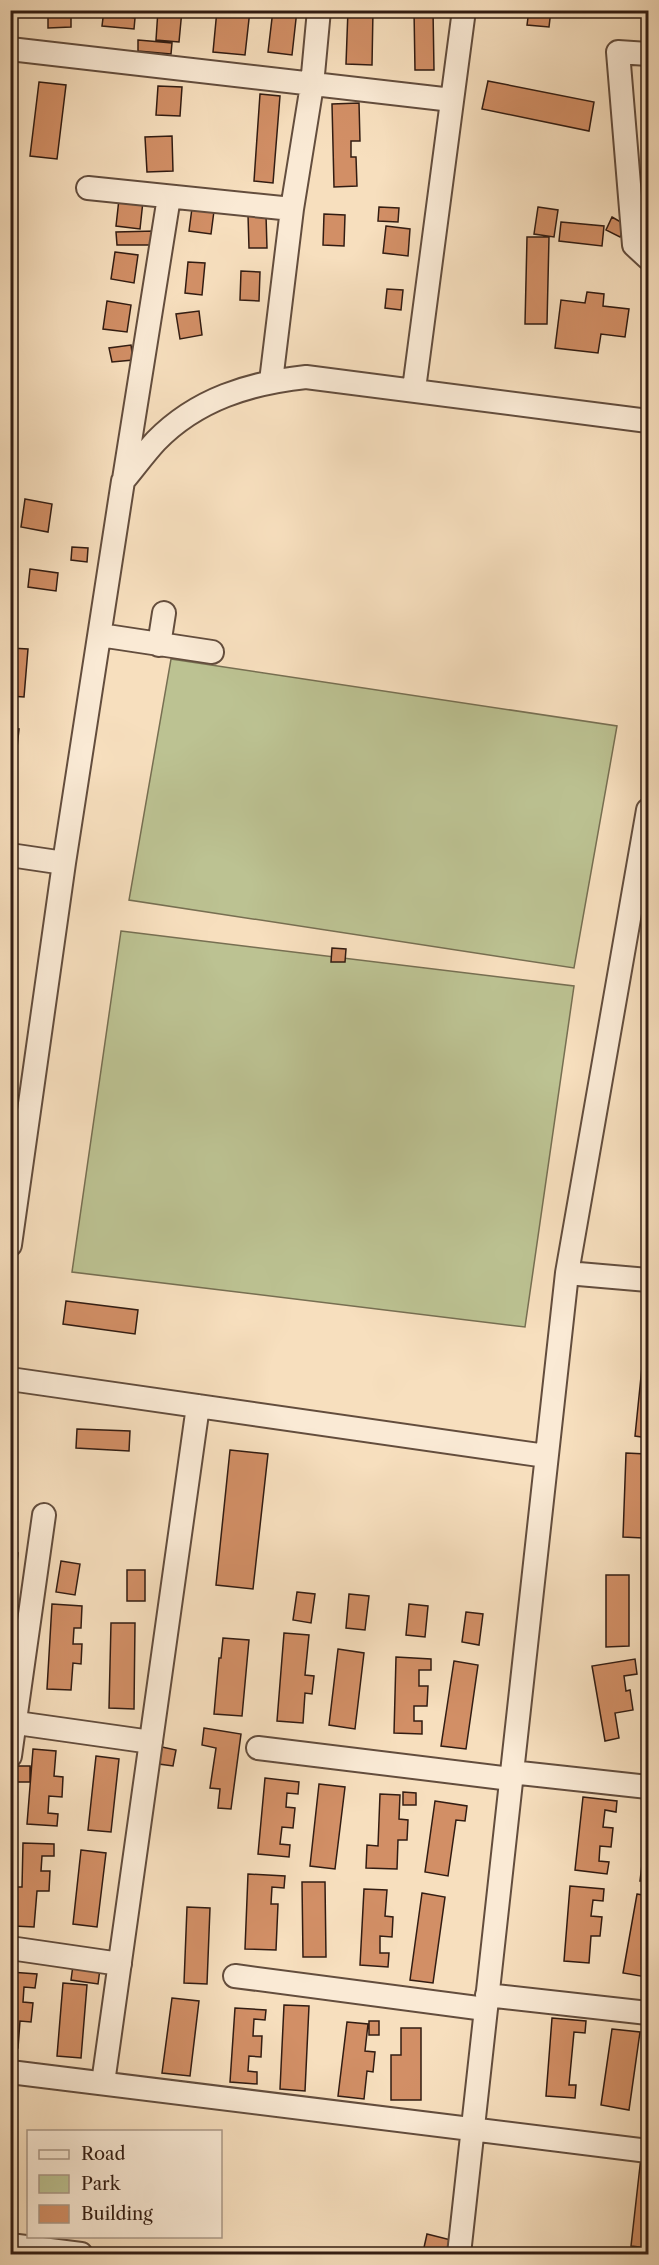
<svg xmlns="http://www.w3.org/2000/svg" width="659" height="2265" viewBox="0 0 659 2265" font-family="'Libre Caslon Text',serif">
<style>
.green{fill:#bcc292;stroke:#776f52;stroke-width:1.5}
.building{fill:#d28f66;stroke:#321c12;stroke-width:1.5}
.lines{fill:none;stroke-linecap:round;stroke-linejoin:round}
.minor-casing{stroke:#634d3d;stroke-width:26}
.minor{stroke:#faead5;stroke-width:22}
</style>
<rect width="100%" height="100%" fill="#f7dfbe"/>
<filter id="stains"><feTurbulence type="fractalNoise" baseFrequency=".00333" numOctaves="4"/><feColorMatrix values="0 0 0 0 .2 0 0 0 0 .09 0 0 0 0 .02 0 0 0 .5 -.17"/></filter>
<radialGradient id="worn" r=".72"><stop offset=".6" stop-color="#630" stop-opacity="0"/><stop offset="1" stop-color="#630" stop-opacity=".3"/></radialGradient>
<path class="green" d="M 171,659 L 617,726 L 574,968 L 129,900 Z
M 121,931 L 574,986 L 525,1327 L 72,1272 Z"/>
<path class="building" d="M 48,10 L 71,10 L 71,27 L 48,28 Z
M 104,10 L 125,10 L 124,16 L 135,18 L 134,29 L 102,26 Z
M 158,10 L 182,10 L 179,42 L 156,40 Z
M 217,10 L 250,10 L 245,55 L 213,52 Z
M 273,10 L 297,10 L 292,55 L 268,52 Z
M 348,10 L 373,10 L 372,65 L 346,64 Z
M 414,10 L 433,10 L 434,70 L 415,70 Z
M 529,10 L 551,10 L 549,27 L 527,25 Z
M 138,40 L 172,43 L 171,54 L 138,51 Z
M 488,81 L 594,102 L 589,131 L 482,109 Z
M 39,82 L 66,85 L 57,159 L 30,156 Z
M 158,86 L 182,87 L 180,116 L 156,115 Z
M 260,94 L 280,96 L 273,183 L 254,181 Z
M 359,103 L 360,141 L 351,141 L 351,157 L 356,157 L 357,186 L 334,187 L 332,104 Z
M 172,136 L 173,171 L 147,172 L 145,137 Z
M 119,199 L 143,201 L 140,229 L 116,226 Z
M 379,207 L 399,208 L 398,222 L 378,221 Z
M 538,207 L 558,210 L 554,237 L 534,234 Z
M 192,208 L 214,211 L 211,234 L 189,231 Z
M 324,214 L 345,215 L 344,246 L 323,245 Z
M 248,215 L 266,215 L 267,248 L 249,248 Z
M 612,217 L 626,225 L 620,237 L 606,230 Z
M 561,222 L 604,226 L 602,246 L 559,241 Z
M 386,226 L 410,229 L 408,256 L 383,253 Z
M 155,231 L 155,245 L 117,245 L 116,232 Z
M 527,237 L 549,237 L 547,324 L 525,324 Z
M 115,252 L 138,255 L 134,283 L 111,279 Z
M 188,262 L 205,263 L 202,295 L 185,293 Z
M 241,271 L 260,272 L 259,301 L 240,300 Z
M 387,289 L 403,290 L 401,310 L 385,308 Z
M 587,292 L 604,294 L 603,306 L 629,309 L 625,337 L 601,334 L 598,353 L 555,348 L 561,300 L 585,303 Z
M 107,301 L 131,305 L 127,332 L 103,329 Z
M 199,311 L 202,335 L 180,339 L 176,314 Z
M 131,345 L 133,360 L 112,362 L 109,348 Z
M 25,499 L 52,504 L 48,532 L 21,527 Z
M 72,547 L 88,548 L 87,562 L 71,560 Z
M 30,569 L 58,573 L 56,591 L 28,587 Z
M 10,648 L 28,649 L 24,697 L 10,696 Z
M 10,728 L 19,729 L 13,785 L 10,784 Z
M 332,948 L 346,949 L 345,962 L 331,962 Z
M 66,1301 L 138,1310 L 135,1334 L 63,1324 Z
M 644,1347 L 648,1348 L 648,1438 L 635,1436 Z
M 77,1429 L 130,1431 L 129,1451 L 76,1448 Z
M 230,1450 L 268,1454 L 253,1589 L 216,1585 Z
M 626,1453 L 646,1454 L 643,1538 L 623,1537 Z
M 10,1553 L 18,1553 L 15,1585 L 10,1585 Z
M 61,1561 L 80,1564 L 75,1595 L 56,1592 Z
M 127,1570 L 145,1570 L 145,1601 L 127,1601 Z
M 606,1575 L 629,1575 L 629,1646 L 606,1647 Z
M 297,1592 L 315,1594 L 311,1623 L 293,1620 Z
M 349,1594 L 369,1596 L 365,1630 L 346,1628 Z
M 52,1604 L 82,1606 L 81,1628 L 74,1628 L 73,1644 L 82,1644 L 81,1664 L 73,1663 L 71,1690 L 47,1689 Z
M 409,1604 L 428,1606 L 425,1637 L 406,1635 Z
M 466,1612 L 483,1614 L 479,1645 L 462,1642 Z
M 111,1623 L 135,1623 L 134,1709 L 109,1708 Z
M 284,1633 L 309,1635 L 305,1675 L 314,1676 L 312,1694 L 305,1693 L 303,1723 L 277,1721 Z
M 223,1638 L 249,1640 L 242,1716 L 214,1714 L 219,1658 L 221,1658 Z
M 338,1649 L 364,1653 L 355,1729 L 329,1725 Z
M 396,1657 L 431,1659 L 431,1670 L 419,1670 L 419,1686 L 428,1686 L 427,1706 L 414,1706 L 414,1721 L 422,1721 L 422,1734 L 394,1733 Z
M 635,1659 L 637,1674 L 624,1676 L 626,1691 L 630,1690 L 633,1710 L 615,1713 L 619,1738 L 605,1741 L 592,1666 Z
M 454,1661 L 478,1665 L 466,1749 L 441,1746 Z
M 204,1728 L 241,1734 L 231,1809 L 218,1808 L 220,1789 L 210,1788 L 216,1748 L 202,1745 Z
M 162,1747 L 176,1750 L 173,1766 L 159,1764 Z
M 33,1749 L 56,1751 L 54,1776 L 63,1777 L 62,1797 L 49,1796 L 48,1813 L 58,1814 L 57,1826 L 27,1824 Z
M 96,1756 L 119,1759 L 111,1832 L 88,1830 Z
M 17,1766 L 30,1766 L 30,1782 L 17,1782 Z
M 265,1778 L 299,1782 L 298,1794 L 287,1793 L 286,1807 L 295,1808 L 293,1828 L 282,1827 L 280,1844 L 290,1845 L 289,1857 L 258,1854 Z
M 319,1784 L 345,1787 L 335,1869 L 310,1866 Z
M 403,1792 L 416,1793 L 416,1805 L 403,1805 Z
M 380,1794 L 400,1795 L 399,1819 L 408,1820 L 407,1840 L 398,1840 L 397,1869 L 366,1868 L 367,1845 L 378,1846 Z
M 583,1797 L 617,1801 L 616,1812 L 605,1810 L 603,1827 L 613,1828 L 611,1847 L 600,1846 L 599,1861 L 609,1862 L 607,1874 L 575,1870 Z
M 435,1801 L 467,1806 L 465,1821 L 456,1820 L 448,1876 L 425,1872 Z
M 648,1815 L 648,1881 L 640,1881 Z
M 23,1843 L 54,1844 L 54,1856 L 42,1856 L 41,1871 L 50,1871 L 49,1891 L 37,1891 L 34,1927 L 14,1926 L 15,1887 L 22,1887 Z
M 81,1850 L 106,1853 L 97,1927 L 73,1924 Z
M 248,1874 L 285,1876 L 284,1888 L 272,1887 L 271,1904 L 278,1904 L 276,1950 L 245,1949 Z
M 302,1882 L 325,1882 L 326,1957 L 303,1957 Z
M 570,1886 L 604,1889 L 603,1901 L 593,1900 L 591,1916 L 602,1917 L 600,1936 L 591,1936 L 589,1963 L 564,1961 Z
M 364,1889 L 387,1890 L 385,1916 L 393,1917 L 392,1937 L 380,1936 L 380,1953 L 389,1953 L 388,1967 L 360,1965 Z
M 422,1893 L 445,1897 L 433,1983 L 410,1980 Z
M 637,1894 L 648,1896 L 648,1965 L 646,1977 L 623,1973 Z
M 187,1907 L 210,1908 L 207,1984 L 184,1983 Z
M 73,1965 L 100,1969 L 98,1984 L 71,1980 Z
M 10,1972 L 37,1974 L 35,1988 L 24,1987 L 23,2002 L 33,2003 L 31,2022 L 20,2021 L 18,2048 L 10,2047 Z
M 63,1983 L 87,1985 L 81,2058 L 57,2056 Z
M 172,1998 L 199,2001 L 190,2076 L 162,2073 Z
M 284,2005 L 309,2006 L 305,2091 L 280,2089 Z
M 235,2008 L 266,2010 L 265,2020 L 254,2019 L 253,2036 L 262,2036 L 261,2057 L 249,2056 L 248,2071 L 257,2072 L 257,2084 L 230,2082 Z
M 552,2018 L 586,2021 L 585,2033 L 574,2032 L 569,2085 L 576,2085 L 575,2098 L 546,2096 Z
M 369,2021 L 379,2021 L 379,2035 L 369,2035 Z
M 347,2022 L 368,2024 L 365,2051 L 375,2052 L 373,2072 L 367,2071 L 364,2099 L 338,2096 Z
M 401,2028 L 421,2028 L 421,2100 L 391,2100 L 391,2055 L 401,2055 Z
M 612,2029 L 640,2032 L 629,2110 L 601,2105 Z
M 641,2157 L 648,2158 L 648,2248 L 631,2246 Z
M 427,2234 L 455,2241 L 452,2254 L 432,2254 L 423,2252 Z"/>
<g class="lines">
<defs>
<path id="minor" d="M 10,49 L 452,100
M 648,54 L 618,52 L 634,245 L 648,258
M 88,188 L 292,209
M 271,381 L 292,209 L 312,85 L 319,10
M 414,389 L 464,10
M 124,479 L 169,197
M 100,635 L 212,652
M 159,645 L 164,613
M 10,855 L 64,863
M 10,1245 L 64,863 L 123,481 C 134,468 144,454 156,441 C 197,399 250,383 306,377 L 648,421
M 567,1273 L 648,1280
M 10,1379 L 546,1456
M 10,1722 L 151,1742
M 258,1748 L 511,1779
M 10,1756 L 44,1515
M 511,1772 L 648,1787
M 10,1948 L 120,1964
M 235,1976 L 485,2009
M 487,1995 L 648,2013
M 10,2072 L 648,2151
M 103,2083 L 198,1406
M 10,2245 L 81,2254
M 459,2254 L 567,1273 L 648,810"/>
</defs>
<use href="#minor" class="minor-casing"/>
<use href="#minor" class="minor"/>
</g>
<rect width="659" height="2265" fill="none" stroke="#f7dfbe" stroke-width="36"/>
<rect x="12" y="12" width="635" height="2241" fill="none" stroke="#321c12" stroke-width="3"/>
<rect x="18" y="18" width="623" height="2229" fill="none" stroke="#321c12" stroke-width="1.5"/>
<rect x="27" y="2130" width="195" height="108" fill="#faead5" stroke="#aa9887" stroke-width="1.5"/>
<rect x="39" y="2150" width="30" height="9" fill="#faead5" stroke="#aa9887" stroke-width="1.5"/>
<text x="81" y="2160" font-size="18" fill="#321c12">Road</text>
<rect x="39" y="2175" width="30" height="18" fill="#bcc292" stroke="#aa9887" stroke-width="1.5"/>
<text x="81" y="2190" font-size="18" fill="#321c12">Park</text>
<rect x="39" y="2205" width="30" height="18" fill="#d28f66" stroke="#aa9887" stroke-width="1.5"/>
<text x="81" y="2220" font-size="18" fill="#321c12">Building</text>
<rect width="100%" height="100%" filter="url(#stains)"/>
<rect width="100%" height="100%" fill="url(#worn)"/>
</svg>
